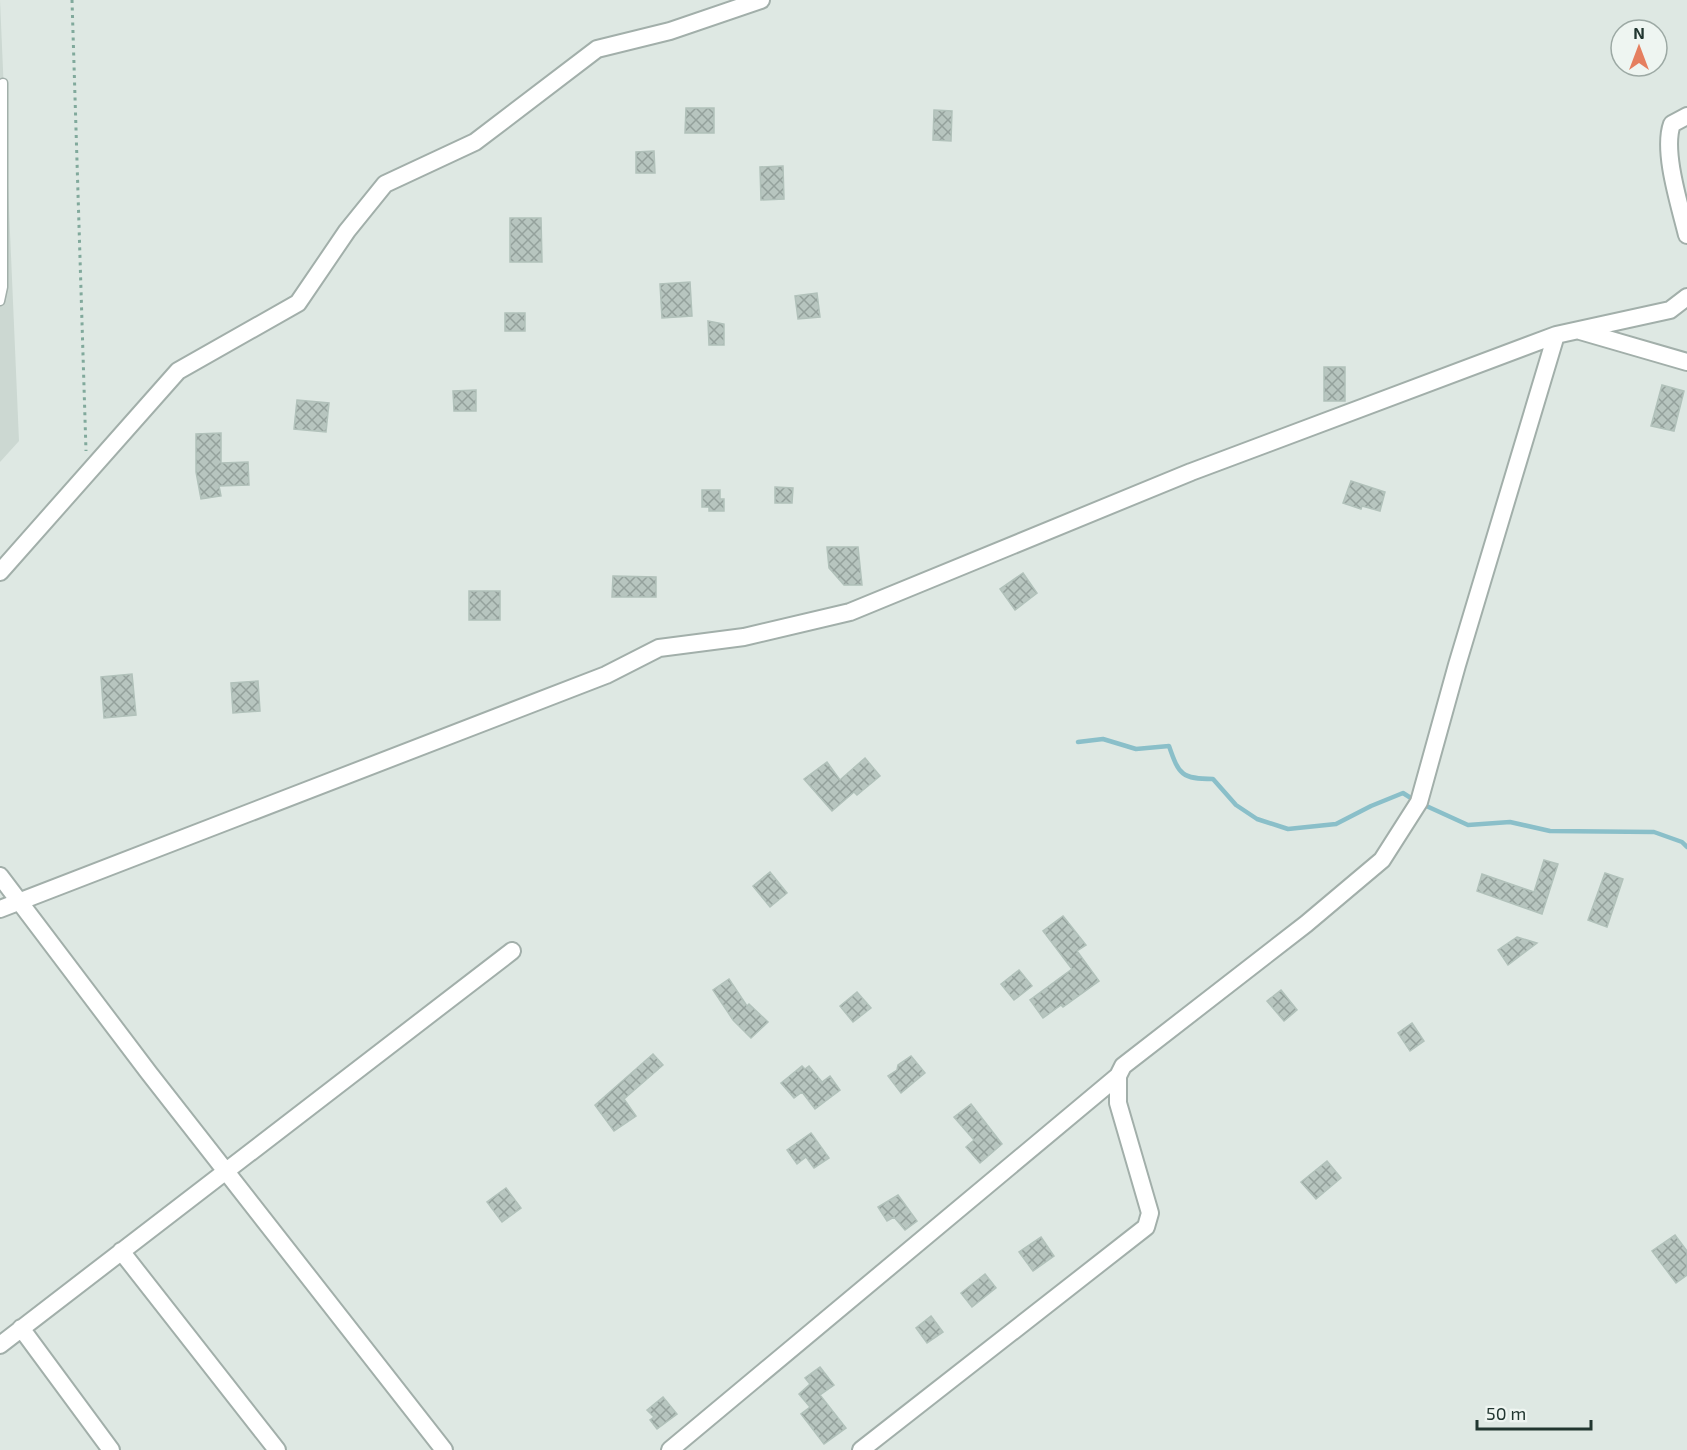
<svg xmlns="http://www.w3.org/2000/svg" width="1687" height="1450" viewBox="0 0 1687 1450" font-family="'Exo 2',sans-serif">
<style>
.built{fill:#ccd8d2}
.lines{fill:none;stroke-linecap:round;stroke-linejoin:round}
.stream{stroke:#8abfc9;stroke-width:4.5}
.building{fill:url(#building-cross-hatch);stroke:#b1c1ba;stroke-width:1.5}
.lane-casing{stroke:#a2afaa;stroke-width:11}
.street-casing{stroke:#a2afaa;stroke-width:20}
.path{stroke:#81a99c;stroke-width:3;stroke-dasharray:3 4.5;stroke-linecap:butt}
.lane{stroke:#fff;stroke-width:8}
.street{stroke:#fff;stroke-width:16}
</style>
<defs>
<pattern id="building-cross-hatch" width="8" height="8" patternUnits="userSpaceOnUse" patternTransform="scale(1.5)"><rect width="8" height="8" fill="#b7c5bf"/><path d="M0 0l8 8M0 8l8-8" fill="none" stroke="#94a19c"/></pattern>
</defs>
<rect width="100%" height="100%" fill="#dee8e3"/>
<path class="built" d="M 0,0 L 19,441 L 0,462 Z"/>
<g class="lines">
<path class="stream" d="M 1078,742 L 1103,739 L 1136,749 L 1169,746 C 1179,775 1182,779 1213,779 L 1236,805 L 1257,819 L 1288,829 L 1336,824 L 1371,806 L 1403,793 L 1414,800
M 1422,804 L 1468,825 L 1510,822 L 1550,831 L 1654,832 L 1682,842 L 1687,847"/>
</g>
<path class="building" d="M 686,108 L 714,108 L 714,133 L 685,133 Z
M 934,110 L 952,111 L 951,141 L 933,140 Z
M 654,151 L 655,173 L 636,173 L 636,152 Z
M 783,166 L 784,199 L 761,200 L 760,167 Z
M 510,218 L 541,218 L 542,262 L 510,262 Z
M 690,282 L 692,316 L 662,318 L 660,284 Z
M 817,293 L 820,317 L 798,319 L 795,296 Z
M 505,313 L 525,313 L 525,331 L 505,331 Z
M 708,321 L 724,324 L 724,345 L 709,345 Z
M 1324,367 L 1345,367 L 1345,401 L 1324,401 Z
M 1662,385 L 1684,391 L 1674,431 L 1651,426 Z
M 476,390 L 476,411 L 454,411 L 453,391 Z
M 297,400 L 329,403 L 326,432 L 294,429 Z
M 221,433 L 221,463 L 248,462 L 249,485 L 219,486 L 221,496 L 201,499 L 196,472 L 196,434 Z
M 1351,481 L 1385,492 L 1380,511 L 1362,506 L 1361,509 L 1343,503 Z
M 775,487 L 793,488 L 792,503 L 775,503 Z
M 702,490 L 720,490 L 720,499 L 724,499 L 724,511 L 709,511 L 709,507 L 702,507 Z
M 827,547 L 858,547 L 862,585 L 844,585 L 829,568 Z
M 1023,573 L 1037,593 L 1015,610 L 1000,589 Z
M 613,576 L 656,577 L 656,597 L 612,597 Z
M 469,591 L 500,591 L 500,620 L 469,620 Z
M 132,674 L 136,715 L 104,718 L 101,677 Z
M 258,681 L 260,711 L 233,713 L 231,683 Z
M 865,758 L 880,776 L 857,795 L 854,792 L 832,811 L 804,779 L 827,762 L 840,780 Z
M 1544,860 L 1558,864 L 1542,914 L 1477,891 L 1482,874 L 1534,892 Z
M 770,872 L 787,893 L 770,907 L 753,886 Z
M 1605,873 L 1623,879 L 1607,927 L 1588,920 Z
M 1063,916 L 1086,945 L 1077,951 L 1099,981 L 1063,1007 L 1061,1005 L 1043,1018 L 1030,1000 L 1072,969 L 1043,931 Z
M 1517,937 L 1537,943 L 1508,965 L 1498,950 Z
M 1019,970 L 1032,986 L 1014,1000 L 1001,984 Z
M 729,979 L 747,1006 L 749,1004 L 768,1022 L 751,1038 L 733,1020 L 713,990 Z
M 1281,990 L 1297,1010 L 1284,1021 L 1267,1001 Z
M 857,992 L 871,1008 L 853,1022 L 840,1006 Z
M 1412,1023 L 1424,1041 L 1410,1051 L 1398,1033 Z
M 653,1054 L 663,1065 L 624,1099 L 636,1116 L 614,1131 L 595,1105 Z
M 911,1056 L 925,1073 L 901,1093 L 888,1076 L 897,1070 L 898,1065 Z
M 802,1066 L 805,1069 L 809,1066 L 822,1082 L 830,1076 L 840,1090 L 815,1109 L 802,1092 L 794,1098 L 781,1083 Z
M 971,1104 L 1002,1144 L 980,1163 L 966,1147 L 974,1140 L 954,1117 Z
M 811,1133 L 829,1158 L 814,1168 L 806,1157 L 797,1164 L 787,1150 Z
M 1327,1161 L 1341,1178 L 1316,1199 L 1301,1182 Z
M 506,1188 L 521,1208 L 502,1222 L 487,1202 Z
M 898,1195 L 917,1221 L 905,1230 L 894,1217 L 887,1221 L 878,1207 Z
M 1675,1235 L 1687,1251 L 1687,1275 L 1676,1283 L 1652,1251 Z
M 1041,1237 L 1054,1256 L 1033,1271 L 1019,1252 Z
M 985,1274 L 996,1288 L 972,1307 L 961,1293 Z
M 931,1316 L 943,1332 L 927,1343 L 916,1328 Z
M 820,1367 L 834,1385 L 820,1395 L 846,1428 L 824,1444 L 801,1414 L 810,1407 L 799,1394 L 810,1384 L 805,1378 Z
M 663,1397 L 677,1414 L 657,1429 L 650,1420 L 654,1417 L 647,1410 Z"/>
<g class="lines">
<defs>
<path id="lane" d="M 0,301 L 3,287 L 3,83"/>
<path id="street" d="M 1687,116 L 1672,124 C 1662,151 1680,206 1687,235
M 1580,331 L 1687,362
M 0,572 L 178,371 L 298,303 L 347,231 L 385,184 L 475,142 L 597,49 L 670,31 L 761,0
M 0,876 L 149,1073 L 444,1450
M 0,909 L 606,675 L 659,648 L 744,637 L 850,612 L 1191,472 L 1556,335
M 121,1251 L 277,1450
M 21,1328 L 111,1450
M 0,1345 L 512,951
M 670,1450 L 1118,1076
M 861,1450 L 1146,1227 L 1150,1213 L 1118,1103 L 1118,1076 L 1123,1066 L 1306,924 L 1382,860 L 1419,802 L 1457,665 L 1556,335 L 1670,310 L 1687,297"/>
</defs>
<use href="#lane" class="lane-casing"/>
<use href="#street" class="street-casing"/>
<path class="path" d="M 72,0 L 86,451"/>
<use href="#lane" class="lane"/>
<use href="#street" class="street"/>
</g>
<g transform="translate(1639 48)"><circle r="28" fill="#eef5f1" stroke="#9ca9a4" stroke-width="1.5"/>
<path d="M0-4.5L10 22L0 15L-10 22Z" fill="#e57f5f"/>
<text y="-9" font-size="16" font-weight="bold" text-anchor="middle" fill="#213630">N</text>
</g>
<path d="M1477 1420v9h114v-9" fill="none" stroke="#213630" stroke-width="3"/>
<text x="1486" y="1420" font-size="18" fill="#213630" stroke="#eef5f1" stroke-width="4.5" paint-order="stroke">50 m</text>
</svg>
